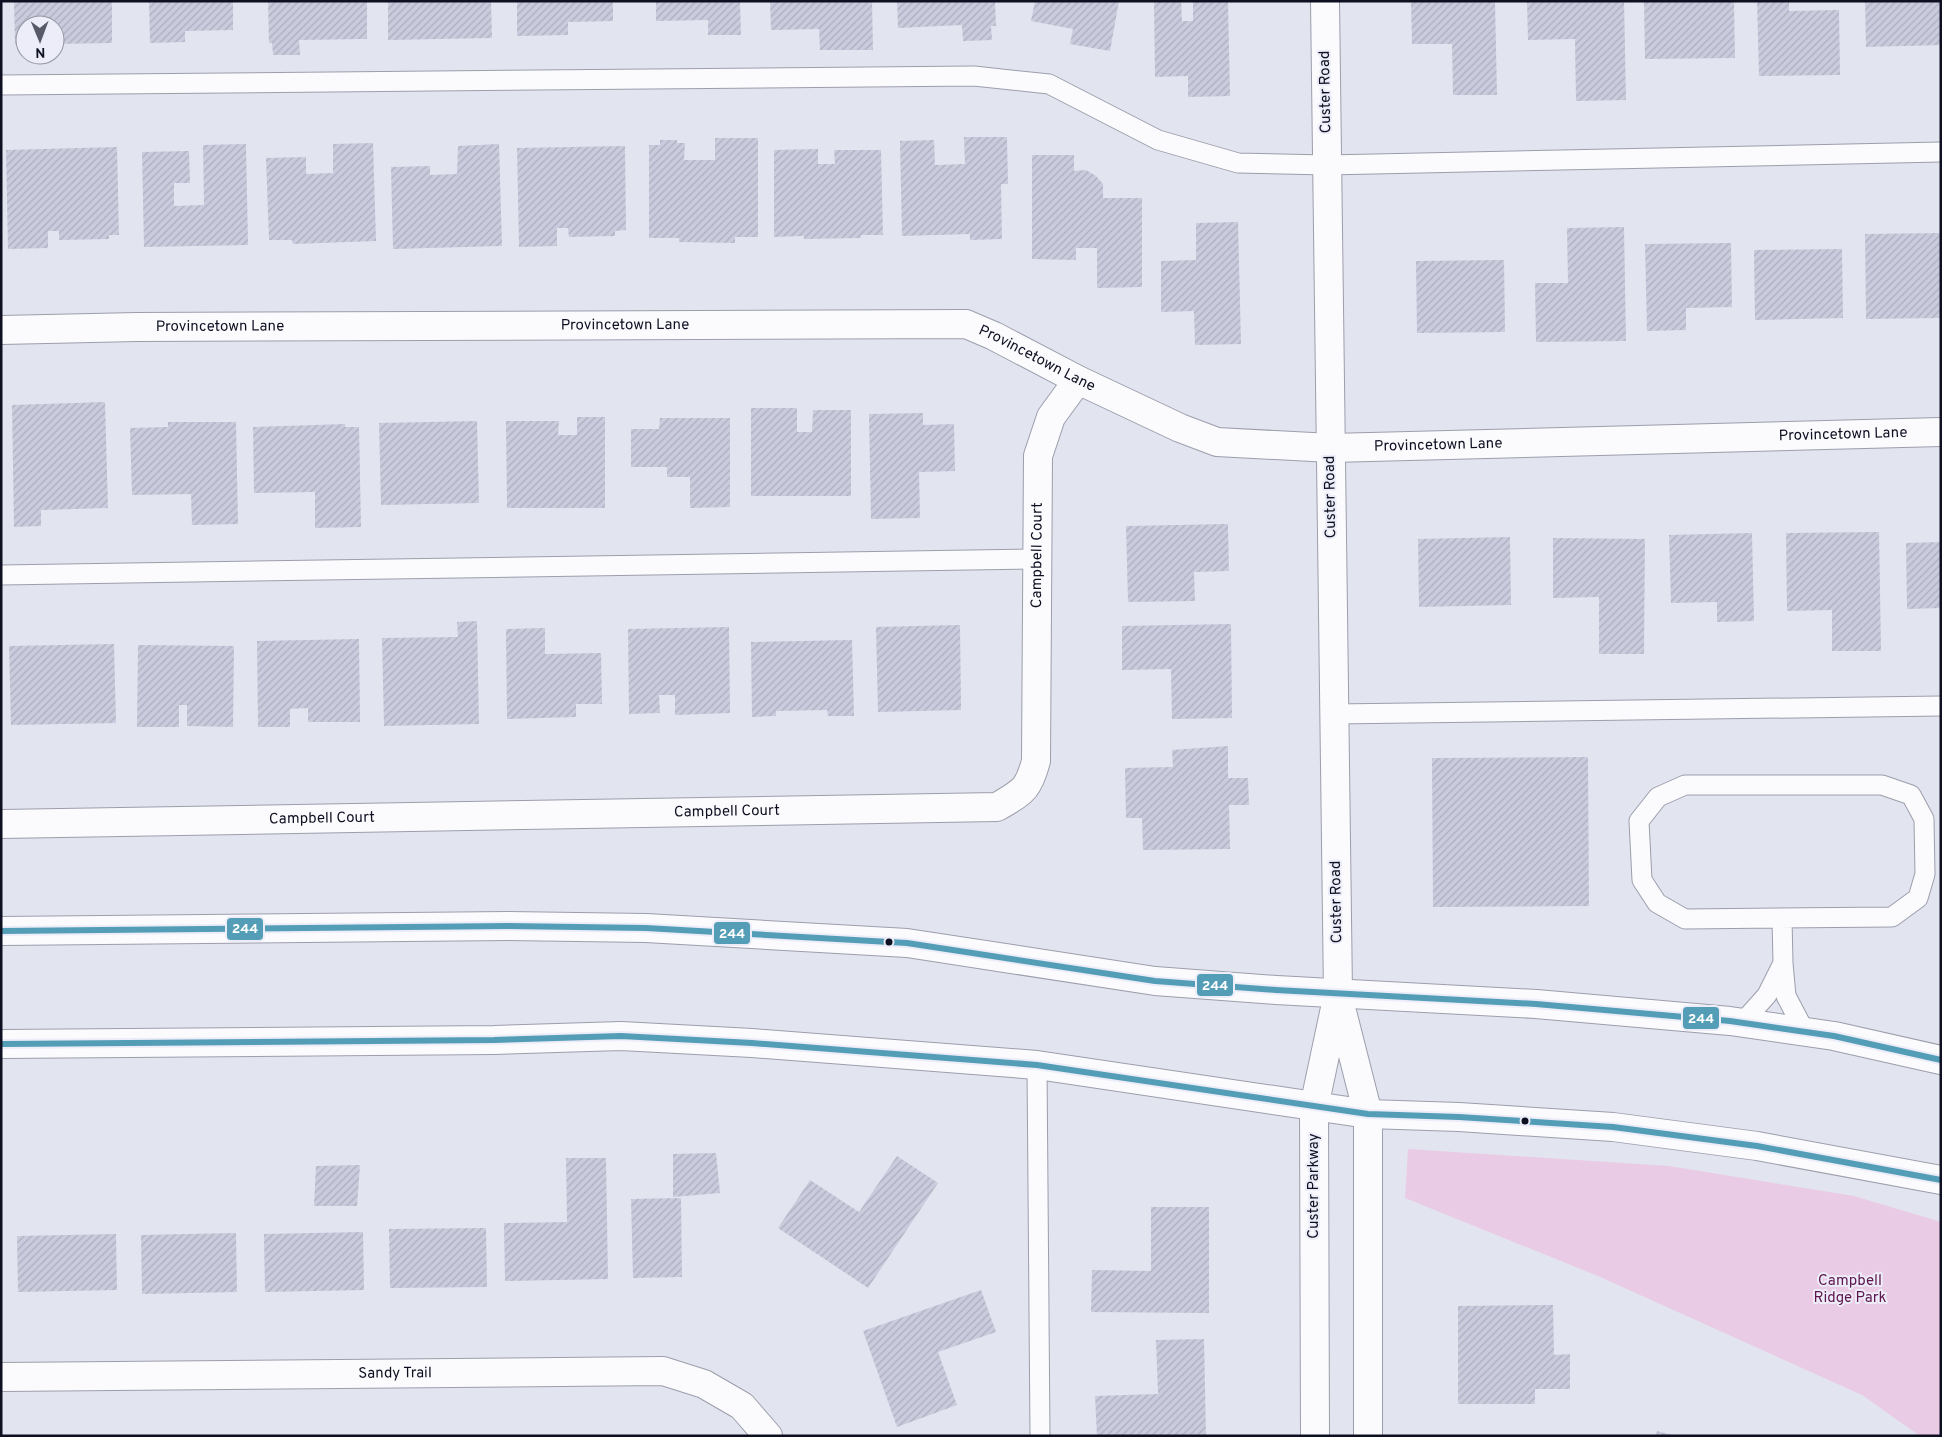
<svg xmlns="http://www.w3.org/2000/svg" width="1942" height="1437" viewBox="0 0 1942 1437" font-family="Overpass,sans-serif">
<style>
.green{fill:#eacbe5}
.building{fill:url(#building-hatch)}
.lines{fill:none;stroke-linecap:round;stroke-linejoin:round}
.service-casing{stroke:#9c9eac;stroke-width:21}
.minor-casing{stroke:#9c9eac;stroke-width:30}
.tertiary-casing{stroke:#9c9eac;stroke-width:30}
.secondary-casing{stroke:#9c9eac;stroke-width:30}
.service{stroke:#fbfbfd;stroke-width:19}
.minor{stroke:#fbfbfd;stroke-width:28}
.tertiary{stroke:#fbfbfd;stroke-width:28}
.secondary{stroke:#fbfbfd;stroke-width:28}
.bus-1-casing{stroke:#ecedf8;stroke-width:10}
.bus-1{stroke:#549db6;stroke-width:6}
.bus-dot{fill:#0e1022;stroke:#ecedf8;stroke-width:2}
.labels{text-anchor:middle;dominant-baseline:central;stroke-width:4;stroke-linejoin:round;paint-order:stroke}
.street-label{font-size:15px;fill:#0e1022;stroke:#ecedf8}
.park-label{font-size:15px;fill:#5f154e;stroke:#ecedf8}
.line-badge{stroke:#ecedf8;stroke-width:2}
.badge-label{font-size:14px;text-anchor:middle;font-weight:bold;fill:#fff}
</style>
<defs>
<pattern id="building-hatch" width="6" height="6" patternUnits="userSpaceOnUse" patternTransform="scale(1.25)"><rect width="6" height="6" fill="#caccde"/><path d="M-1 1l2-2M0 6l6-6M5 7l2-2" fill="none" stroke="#acaebe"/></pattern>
</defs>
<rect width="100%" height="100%" fill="#e2e4ef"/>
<path class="green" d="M 1408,1149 L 1669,1166 L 1854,1196 L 1941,1222 L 1941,1436 L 1920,1436 L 1862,1395 L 1598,1276 L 1405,1198 Z"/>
<path class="building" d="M 14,1 L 112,1 L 112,43 L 55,44 L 55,25 L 25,25 L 25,44 L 15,44 Z
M 149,1 L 233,1 L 233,30 L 185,31 L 185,42 L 150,43 Z
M 268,1 L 367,1 L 367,39 L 299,40 L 300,55 L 273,55 L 272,43 L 269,43 Z
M 388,1 L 491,1 L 492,38 L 388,40 Z
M 517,1 L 613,1 L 613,21 L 568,22 L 568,35 L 517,36 Z
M 656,1 L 740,1 L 741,35 L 708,35 L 708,20 L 656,21 Z
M 770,1 L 872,1 L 873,50 L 820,50 L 819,29 L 771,30 Z
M 897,1 L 995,1 L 996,26 L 991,26 L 992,40 L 963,41 L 962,25 L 898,28 Z
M 1035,1 L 1119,1 L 1110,51 L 1070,44 L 1073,29 L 1031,21 Z
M 1154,1 L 1181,1 L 1182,21 L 1193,21 L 1193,1 L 1228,1 L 1230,96 L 1188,97 L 1188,76 L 1155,77 Z
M 1411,1 L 1495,1 L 1497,95 L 1453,95 L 1452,44 L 1412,44 Z
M 1527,1 L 1624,1 L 1626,100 L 1576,101 L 1575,39 L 1528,40 Z
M 1644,1 L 1734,1 L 1735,58 L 1645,59 Z
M 1757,1 L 1789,1 L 1789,11 L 1839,10 L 1840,75 L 1759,76 Z
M 1865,1 L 1941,1 L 1941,45 L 1866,47 Z
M 964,137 L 1007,137 L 1008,184 L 1001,184 L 1002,239 L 970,240 L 970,234 L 902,236 L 900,141 L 934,140 L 935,165 L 965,164 Z
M 715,138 L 758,138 L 758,237 L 735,237 L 735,243 L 679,242 L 679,238 L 649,238 L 649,145 L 660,145 L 660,140 L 677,140 L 677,143 L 685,143 L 684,160 L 715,160 Z
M 373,143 L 376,241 L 293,244 L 292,240 L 269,240 L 266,158 L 306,157 L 306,174 L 333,173 L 333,144 Z
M 246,144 L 248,245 L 144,247 L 142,152 L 189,151 L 190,183 L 174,183 L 174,206 L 204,205 L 203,145 Z
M 499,144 L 502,246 L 393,249 L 391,167 L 430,166 L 430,175 L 457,174 L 458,146 Z
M 625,146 L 626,230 L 615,231 L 615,236 L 569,237 L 568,228 L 557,228 L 557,246 L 519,247 L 517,148 Z
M 117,147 L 119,235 L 109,235 L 109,239 L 59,240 L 59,231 L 48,231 L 48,248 L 8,249 L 6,150 Z
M 818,149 L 818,164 L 835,164 L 834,150 L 881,150 L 883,235 L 861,235 L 861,238 L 804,239 L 804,236 L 774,237 L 774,150 Z
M 1032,155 L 1074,155 L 1074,171 L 1086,170 L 1096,176 L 1103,184 L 1103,198 L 1142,198 L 1142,287 L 1097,288 L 1097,248 L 1076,248 L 1076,260 L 1032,259 Z
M 1238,222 L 1241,344 L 1195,345 L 1194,311 L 1161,312 L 1161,261 L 1196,260 L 1196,223 Z
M 1624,227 L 1626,341 L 1536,342 L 1535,283 L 1568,283 L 1567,228 Z
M 1941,233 L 1941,318 L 1866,319 L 1865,234 Z
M 1731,243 L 1732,307 L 1686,308 L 1686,330 L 1647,331 L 1645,244 Z
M 1842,249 L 1843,318 L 1755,320 L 1754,250 Z
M 1504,260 L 1505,332 L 1417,333 L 1416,261 Z
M 105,402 L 108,508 L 41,510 L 41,526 L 14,527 L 12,405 Z
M 751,408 L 797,408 L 797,432 L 812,432 L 813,410 L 851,410 L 851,496 L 751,496 Z
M 923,413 L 923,425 L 954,424 L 955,471 L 919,472 L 920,518 L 871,519 L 869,414 Z
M 577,417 L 605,417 L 605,508 L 507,508 L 506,421 L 559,421 L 558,435 L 577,435 Z
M 660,418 L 730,418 L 730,507 L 690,508 L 690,477 L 667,477 L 667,467 L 631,467 L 631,429 L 659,429 Z
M 477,421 L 479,503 L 381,505 L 379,423 Z
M 168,422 L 236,422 L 238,524 L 192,525 L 191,494 L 132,495 L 130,428 L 168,427 Z
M 345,424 L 345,427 L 359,427 L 361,527 L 315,528 L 315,492 L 254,493 L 253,427 Z
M 1228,524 L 1229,571 L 1194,572 L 1195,601 L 1128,602 L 1126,526 Z
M 1879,532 L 1881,651 L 1832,651 L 1832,610 L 1787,611 L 1786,533 Z
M 1752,533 L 1754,621 L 1717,622 L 1717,602 L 1671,603 L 1669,535 Z
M 1510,537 L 1511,605 L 1419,607 L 1418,539 Z
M 1553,538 L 1645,539 L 1644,654 L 1599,654 L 1599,597 L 1553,598 Z
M 1941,542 L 1941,608 L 1907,609 L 1906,543 Z
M 477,621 L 479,724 L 384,726 L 382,638 L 458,637 L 457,622 Z
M 1231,624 L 1232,718 L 1172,719 L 1171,669 L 1122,670 L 1122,626 Z
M 960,625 L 961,710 L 878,712 L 876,627 Z
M 729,627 L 730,713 L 675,715 L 675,695 L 659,695 L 660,713 L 629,714 L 628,629 Z
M 545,628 L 545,654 L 601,653 L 602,704 L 576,704 L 576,717 L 507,719 L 506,629 Z
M 359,639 L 360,722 L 308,722 L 308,708 L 290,709 L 290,727 L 258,727 L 257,641 Z
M 852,640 L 854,716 L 828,716 L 827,710 L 776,711 L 776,716 L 752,717 L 751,642 Z
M 114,644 L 116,723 L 11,725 L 9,646 Z
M 138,645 L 234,646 L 233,727 L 187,726 L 187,705 L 179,705 L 179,727 L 137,727 Z
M 1228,746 L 1228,778 L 1248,778 L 1249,805 L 1229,805 L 1230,849 L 1143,850 L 1142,818 L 1126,818 L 1125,768 L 1173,767 L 1172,750 Z
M 1588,757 L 1589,906 L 1433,907 L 1432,758 Z
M 716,1153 L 720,1193 L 673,1197 L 673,1154 Z
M 897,1156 L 938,1183 L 868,1288 L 778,1228 L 810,1180 L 859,1212 Z
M 566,1158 L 606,1158 L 608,1279 L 505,1281 L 504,1223 L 567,1222 Z
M 360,1165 L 357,1206 L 314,1206 L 316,1166 Z
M 681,1198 L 682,1277 L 633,1278 L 631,1199 Z
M 1151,1207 L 1209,1207 L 1209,1313 L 1091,1312 L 1092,1270 L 1151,1271 Z
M 486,1228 L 487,1287 L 390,1288 L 389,1229 Z
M 363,1232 L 364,1290 L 265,1292 L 264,1234 Z
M 236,1233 L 237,1292 L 142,1294 L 141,1235 Z
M 116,1234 L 117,1290 L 18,1292 L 17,1236 Z
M 981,1290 L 996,1332 L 938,1352 L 957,1405 L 897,1427 L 863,1331 Z
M 1553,1305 L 1554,1355 L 1570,1354 L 1570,1389 L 1535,1389 L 1535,1404 L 1458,1404 L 1458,1306 Z
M 1204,1339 L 1206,1436 L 1097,1436 L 1095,1396 L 1158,1394 L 1156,1340 Z
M 1657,1431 L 1672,1435 L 1672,1436 L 1656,1436 Z"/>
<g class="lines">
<defs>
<path id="service" d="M 1,85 L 974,76 L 1049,84 L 1158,140 L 1238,163 L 1327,165 L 1941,152
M 1,575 L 1036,559
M 1334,714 L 1941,706
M 1685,785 L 1882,785 L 1911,795 L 1924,819 L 1925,874 L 1918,898 L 1892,917 L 1685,919 L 1657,903 L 1642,880 L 1639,821 L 1658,797 Z
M 1782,919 L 1783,963 L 1786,996 L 1805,1032
M 1742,1023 L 1767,995 L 1783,963
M 1037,1065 L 1040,1436"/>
<g id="minor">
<path id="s1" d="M 1,330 L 137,327 L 966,324 L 994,336 L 1078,380 L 1180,428 L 1217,442 L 1331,448 L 1941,432"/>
<path id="s2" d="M 1,824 L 997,807 C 1022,792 1028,791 1036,761 L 1038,456 L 1051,417 L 1078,380"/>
<path id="s3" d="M 1,1377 L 663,1371 L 704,1384 L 742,1406 L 768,1436"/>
</g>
<path id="tertiary" d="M 1339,1000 L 1368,1114 L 1368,1436
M 1315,1436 L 1314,1107 L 1338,994 L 1325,1"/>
<path id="secondary" d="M 1,931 L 508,926 L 646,928 L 907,943 L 1155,981 L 1276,990 L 1536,1004 L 1730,1021 L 1834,1036 L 1941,1060
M 1,1044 L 494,1040 L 621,1036 L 752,1043 L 1037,1065 L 1368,1114 L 1459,1117 L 1613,1127 L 1757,1146 L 1941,1180"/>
</defs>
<use href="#service" class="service-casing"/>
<use href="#minor" class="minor-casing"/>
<use href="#tertiary" class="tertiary-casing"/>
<use href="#secondary" class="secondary-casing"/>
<use href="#service" class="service"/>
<use href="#minor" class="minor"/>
<use href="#tertiary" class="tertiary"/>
<use href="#secondary" class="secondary"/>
<defs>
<path id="bus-1" d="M 1,931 L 508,926 L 646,928 L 907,943 L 1155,981 L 1276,990 L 1536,1004 L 1730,1021 L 1834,1036 L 1941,1060
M 1,1044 L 494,1040 L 621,1036 L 752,1043 L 1037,1065 L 1368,1114 L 1459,1117 L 1613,1127 L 1757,1146 L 1941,1180"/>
</defs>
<use href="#bus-1" class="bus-1-casing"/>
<use href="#bus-1" class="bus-1"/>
</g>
<g class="bus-dot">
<circle cx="889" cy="942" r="4.5"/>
<circle cx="1525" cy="1121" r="4.5"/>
</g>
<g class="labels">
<g class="street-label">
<text transform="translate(1326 92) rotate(-91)">Custer Road</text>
<text stroke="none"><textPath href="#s1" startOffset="624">Provincetown Lane</textPath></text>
<text stroke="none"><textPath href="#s1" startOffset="219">Provincetown Lane</textPath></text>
<text stroke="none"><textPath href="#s1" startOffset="1044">Provincetown Lane</textPath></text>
<text stroke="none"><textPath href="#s1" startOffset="1869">Provincetown Lane</textPath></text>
<text stroke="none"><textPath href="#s1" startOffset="1464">Provincetown Lane</textPath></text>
<text transform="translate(1331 497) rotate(-91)">Custer Road</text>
<text stroke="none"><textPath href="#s2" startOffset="1265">Campbell Court</textPath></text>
<text stroke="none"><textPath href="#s2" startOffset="726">Campbell Court</textPath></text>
<text stroke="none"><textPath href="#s2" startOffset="321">Campbell Court</textPath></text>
<text transform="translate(1337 902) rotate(-91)">Custer Road</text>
<text transform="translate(1314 1186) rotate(-90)">Custer Parkway</text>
<text stroke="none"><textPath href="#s3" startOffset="394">Sandy Trail</textPath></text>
</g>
<g class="park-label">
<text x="1850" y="1281">Campbell<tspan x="1850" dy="17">Ridge Park</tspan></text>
</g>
</g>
<g class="line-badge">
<rect x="226" y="917" width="38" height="24" rx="5" fill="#549db6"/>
<rect x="713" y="921" width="38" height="24" rx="5" fill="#549db6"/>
<rect x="1196" y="973" width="38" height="24" rx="5" fill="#549db6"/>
<rect x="1682" y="1006" width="38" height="24" rx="5" fill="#549db6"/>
</g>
<g class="badge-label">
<text x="245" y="933">244</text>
<text x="732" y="938">244</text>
<text x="1215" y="990">244</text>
<text x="1701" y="1023">244</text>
</g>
<rect width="1942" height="1437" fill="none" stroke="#0e1022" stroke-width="5"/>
<g transform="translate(40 40) rotate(179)"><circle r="24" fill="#ecedf8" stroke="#9395a2"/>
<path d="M0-4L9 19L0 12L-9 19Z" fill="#585a6a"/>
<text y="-8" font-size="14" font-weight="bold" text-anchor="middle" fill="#0e1022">N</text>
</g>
</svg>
